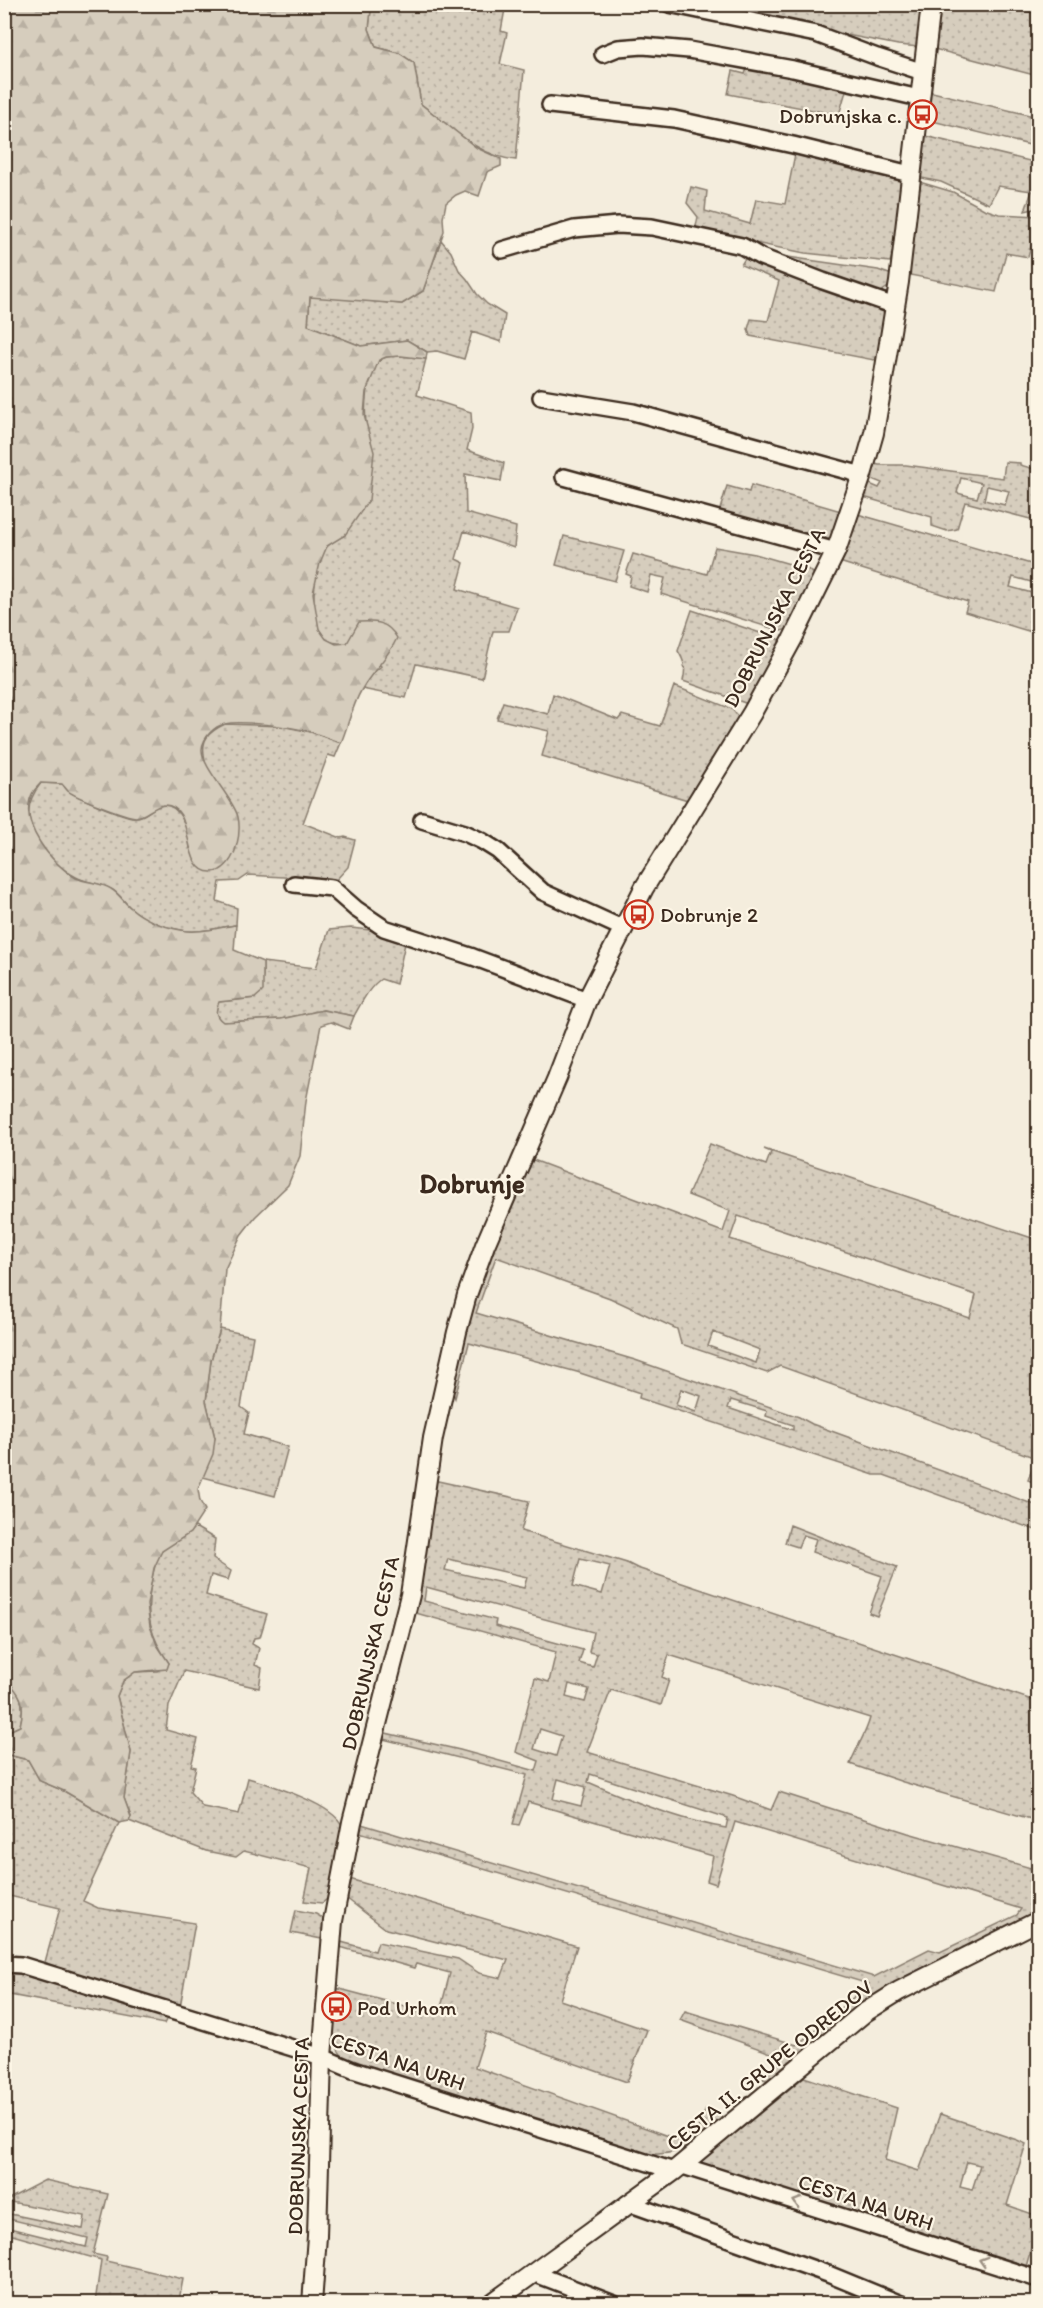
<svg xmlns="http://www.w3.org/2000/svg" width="1043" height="2308" viewBox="0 0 1043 2308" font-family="Itim,sans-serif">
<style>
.grass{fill:url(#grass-dots);stroke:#887c6e;stroke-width:1.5;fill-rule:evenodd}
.forest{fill:url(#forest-firs);stroke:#887c6e;stroke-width:1.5}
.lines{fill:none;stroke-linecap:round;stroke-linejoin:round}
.minor-casing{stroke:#3b2a1e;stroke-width:20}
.tertiary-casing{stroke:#3b2a1e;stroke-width:22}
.minor{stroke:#fcf5e5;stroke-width:15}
.tertiary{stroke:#fcf5e5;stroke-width:18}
.oneway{stroke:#9c9082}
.labels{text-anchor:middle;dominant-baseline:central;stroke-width:4.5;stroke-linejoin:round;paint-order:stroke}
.poi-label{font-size:21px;fill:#3b2a1e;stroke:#fcf5e5;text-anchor:start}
.street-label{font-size:21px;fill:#3b2a1e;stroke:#fcf5e5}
.district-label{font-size:27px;font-weight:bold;fill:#3b2a1e;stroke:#fcf5e5}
</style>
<defs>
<pattern id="grass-dots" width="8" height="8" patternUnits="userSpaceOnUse" patternTransform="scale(1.5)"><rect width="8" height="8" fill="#d6cdbd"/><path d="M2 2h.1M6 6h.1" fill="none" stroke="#b9b0a2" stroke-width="1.8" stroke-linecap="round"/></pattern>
<pattern id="forest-firs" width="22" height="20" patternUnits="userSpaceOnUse" patternTransform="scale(1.5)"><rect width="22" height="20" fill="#d6cdbd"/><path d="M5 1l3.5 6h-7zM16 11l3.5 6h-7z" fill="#b9b0a2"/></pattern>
</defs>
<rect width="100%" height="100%" fill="#f4eddd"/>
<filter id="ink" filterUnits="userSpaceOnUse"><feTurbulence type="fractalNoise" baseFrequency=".0167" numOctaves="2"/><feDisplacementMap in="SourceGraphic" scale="12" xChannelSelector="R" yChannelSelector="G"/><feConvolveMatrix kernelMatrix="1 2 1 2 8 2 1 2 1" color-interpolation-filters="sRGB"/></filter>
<g filter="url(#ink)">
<path class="grass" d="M 462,4 L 511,5 L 510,7 L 505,9 L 501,31 L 507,33 L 500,64 L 524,70 L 516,160 C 478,157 450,126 421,104 L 414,63 L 399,53 L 376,47 L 369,29 L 371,9 C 387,4 394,5 410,11 L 417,5 Z
M 703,5 L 925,5 L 919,47 L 898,45 L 750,16 Z
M 938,5 L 1000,5 L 1038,14 L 1038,76 L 934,49 Z
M 748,66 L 848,84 L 839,115 L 728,94 L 733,71 L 745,74 Z
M 928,91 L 1038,117 L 1038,147 L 924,119 Z
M 921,135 L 1038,163 L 1038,208 L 1025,211 L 1032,191 L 998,186 L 989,204 L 941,182 L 917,177 Z
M 796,149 L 897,177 L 903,182 L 894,250 L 890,262 L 805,253 L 695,231 L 698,217 L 687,203 L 691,187 L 707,191 L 705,211 L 750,224 L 756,199 L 785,204 Z
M 916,181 L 953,192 L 984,209 L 999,214 L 1038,216 L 1038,223 L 1028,257 L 1006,253 L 996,292 L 905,274 Z
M 441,240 L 451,252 L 459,270 L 467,279 L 477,294 L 487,304 L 505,315 L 501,342 L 472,332 L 464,359 L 437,351 L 427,352 L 407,340 L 361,346 L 308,325 L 310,296 L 402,304 L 423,291 Z
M 774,255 L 878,270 L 892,275 L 888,287 L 879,293 L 858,290 Z
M 746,257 L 878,304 L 885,311 L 880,353 L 874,360 L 750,336 L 748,329 L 751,319 L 768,321 L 779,281 L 741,265 Z
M 401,356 L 426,359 L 417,395 L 471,412 L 472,429 L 467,450 L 504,463 L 501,481 L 465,474 L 466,513 L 516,527 L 514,548 L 464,531 L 456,559 L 464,563 L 457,589 L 517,607 L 509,631 L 493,631 L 482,678 L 416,664 L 406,698 L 362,689 L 370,676 L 381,666 C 372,660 354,645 345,644 C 337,642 330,644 324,637 C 307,617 314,568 326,548 C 330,542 340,538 345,535 L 367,431 C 364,413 364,370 382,359 C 388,355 395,356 401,356 Z
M 1005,462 L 1020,463 L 1020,465 L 1038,470 L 1038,521 L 965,502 L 957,529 L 947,531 L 932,526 L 932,517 L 860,496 L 865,482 L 879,488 L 882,483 L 867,477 L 871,463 L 879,465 L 906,465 L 1003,478 ZM 961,478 L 982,483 L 977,498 L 957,493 ZM 987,486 L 1009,491 L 1005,505 L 984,500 Z
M 751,485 L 841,511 L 831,542 L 718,516 L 727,486 L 749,492 Z
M 854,513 L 1038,566 L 1038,634 L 965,612 L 968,602 L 836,561 ZM 1013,577 L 1035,583 L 1032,593 L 1010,587 Z
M 564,536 L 624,551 L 615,581 L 556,565 Z
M 715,547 L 755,554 L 807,569 L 815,574 L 791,628 L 781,631 L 661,594 L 665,578 L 651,575 L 647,592 L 629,586 L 631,576 L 626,574 L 633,554 L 707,574 Z
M 692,610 L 778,639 L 781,647 L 748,704 L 683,681 C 686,669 685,662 678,651 Z
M 674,686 L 732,709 L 739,718 L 688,800 L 542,756 L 549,731 L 497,719 L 503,702 L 548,714 L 553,694 L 618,720 L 622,715 L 660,726 Z
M 225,724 L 281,726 L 311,732 L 341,743 L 335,757 L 328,755 L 303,823 L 341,838 L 345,837 L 355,840 L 348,867 L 336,880 L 248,875 L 239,881 L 220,882 L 217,901 L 237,908 L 236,925 C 220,927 198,934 181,930 C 164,927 145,920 131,908 C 124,902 119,893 111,889 C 101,883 87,883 76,877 C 55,866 33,841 29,817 C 27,804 33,793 41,783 L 63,784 C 64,786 66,789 68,791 C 76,797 124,817 134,817 C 145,818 150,808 159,806 C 181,800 189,832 190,849 L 205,760 C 200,740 208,732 225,724 Z
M 351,928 L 390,932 L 406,939 L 396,984 L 381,979 C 369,987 362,1002 354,1016 L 323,1010 L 281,1019 L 223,1022 L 217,1018 L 216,1011 L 218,1002 L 255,998 L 263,977 L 263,962 L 316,968 L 329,930 Z
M 710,1144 L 766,1165 L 771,1152 L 764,1149 L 1038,1240 L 1038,1484 L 1028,1480 L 1036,1458 L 780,1366 L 767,1373 L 681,1344 L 677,1329 L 610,1298 L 496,1257 L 476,1313 L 635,1360 L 799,1417 L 812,1424 L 1038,1506 L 1038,1531 L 884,1475 L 874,1475 L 639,1398 L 640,1393 L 577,1372 L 469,1343 L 455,1398 L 451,1388 L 478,1283 L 528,1158 L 723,1232 L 730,1211 L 688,1195 ZM 738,1216 L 976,1295 L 970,1318 L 730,1239 ZM 713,1332 L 760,1350 L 756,1363 L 708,1346 ZM 681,1389 L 701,1396 L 696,1412 L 676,1405 ZM 731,1400 L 767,1411 L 766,1416 L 793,1425 L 793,1430 L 728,1408 Z
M 220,1329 L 253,1336 L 241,1407 L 249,1413 L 244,1434 L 288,1447 L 275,1496 L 203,1477 L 215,1438 L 206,1401 L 211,1360 Z
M 438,1481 L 529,1501 L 521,1531 L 627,1563 L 637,1568 L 1038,1702 L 1038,1821 L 903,1782 L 850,1764 C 856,1748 866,1734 870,1718 L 669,1655 L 662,1677 L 669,1680 L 661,1705 L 611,1690 L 587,1752 L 733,1796 L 771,1810 L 779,1792 L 908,1833 L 1038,1870 L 1038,1913 L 906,1976 L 863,2004 L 769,2081 L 763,2079 L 781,2061 L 782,2057 L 680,2020 L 685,2011 L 797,2045 L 869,1984 L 356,1831 L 358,1823 L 874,1977 L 929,1949 L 940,1952 L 1017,1915 L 1021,1909 L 735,1822 L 716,1884 L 707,1881 L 713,1856 L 528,1802 L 519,1825 L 513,1824 L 527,1775 L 379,1738 L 381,1732 L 460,1750 L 536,1771 L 539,1761 L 516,1752 L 535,1678 L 549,1682 L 556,1652 L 412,1612 L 434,1484 ZM 448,1559 L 527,1577 L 524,1588 L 445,1570 ZM 580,1559 L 610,1566 L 602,1594 L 573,1586 ZM 426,1587 L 593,1632 L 589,1652 L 597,1654 L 593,1667 L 579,1663 L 583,1650 L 495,1626 L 496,1620 L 424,1601 ZM 569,1684 L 589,1689 L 585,1702 L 566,1697 ZM 540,1729 L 562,1736 L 556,1756 L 534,1749 ZM 590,1774 L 728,1818 L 726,1828 C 682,1821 629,1800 588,1782 ZM 558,1779 L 586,1787 L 581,1806 L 553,1799 Z
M 790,1525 L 897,1567 L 877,1616 L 869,1613 L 882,1576 L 812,1552 L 816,1539 L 803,1535 L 798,1547 L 785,1543 Z
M 195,1527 L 215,1539 L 213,1559 L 231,1571 L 228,1580 L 211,1575 L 206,1595 L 267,1614 L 260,1637 L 254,1638 L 252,1644 L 259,1648 L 255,1665 L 262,1668 L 259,1688 L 184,1671 L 169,1706 L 166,1730 L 198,1739 L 191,1766 L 196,1767 L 190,1792 L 203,1807 L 239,1814 L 248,1778 C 269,1784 335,1805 342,1826 L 327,1899 L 322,1903 L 304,1901 L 311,1868 L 244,1851 L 236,1857 L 206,1851 L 129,1821 L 131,1817 L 124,1798 L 131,1752 L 117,1696 L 123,1681 L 135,1672 L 157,1671 L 169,1663 C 150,1636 145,1616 151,1583 C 153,1573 155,1561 161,1552 C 169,1542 186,1537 195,1527 Z
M 5,1677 C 21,1694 26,1702 20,1726 L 5,1733 Z
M 5,1754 L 28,1760 L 40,1781 L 64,1791 L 119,1823 L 83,1901 L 98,1908 L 195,1923 L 180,2007 L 57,1969 L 45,1962 L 60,1908 L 5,1895 Z
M 346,1878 L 577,1946 L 560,2000 L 647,2030 L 627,2082 L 486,2032 L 475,2067 L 679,2140 L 698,2128 L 706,2109 L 719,2113 L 723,2118 L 720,2123 C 687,2149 681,2156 638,2154 L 348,2062 C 326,2044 334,2013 336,1988 L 439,2015 L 450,1973 L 416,1964 L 414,1968 L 340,1947 L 341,1942 L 375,1951 L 378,1942 L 458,1959 L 479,1973 L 501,1978 L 508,1960 L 386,1929 L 346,1898 Z
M 296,1910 L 316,1914 L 326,1920 L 322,1939 L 291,1933 Z
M 4,1970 L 52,1980 L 167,2018 L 164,2024 L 5,1994 Z
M 804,2077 L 897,2108 L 885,2160 L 919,2171 L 940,2114 L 1017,2140 L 1026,2144 L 1007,2205 L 1038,2216 L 1038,2225 L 1025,2270 L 698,2164 ZM 967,2162 L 980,2165 L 972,2190 L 960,2187 Z
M 45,2180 L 108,2194 L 93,2254 L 107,2257 L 106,2261 L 183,2279 L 179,2300 L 189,2303 L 95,2303 L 101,2260 L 5,2233 L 5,2227 L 86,2247 L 88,2238 L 5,2218 L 5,2213 L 83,2229 L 85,2216 L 5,2201 Z"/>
<path class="forest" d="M 5,4 L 386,5 L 371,10 L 369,29 L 376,47 L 399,53 L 414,63 L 421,104 L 477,148 L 501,159 L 501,166 L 487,172 L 479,196 L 465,191 L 456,195 L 446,203 L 443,218 L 444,231 L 423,291 L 402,304 L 310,297 L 308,325 L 361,346 L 407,340 L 427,352 L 426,359 L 401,356 L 386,357 L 379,360 L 366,392 L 364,415 L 374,452 L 369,500 L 345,535 L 327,546 L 320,563 L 313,593 L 319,629 L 326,639 L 336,644 L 347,643 L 359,622 C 377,621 388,622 397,638 C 388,658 372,671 362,689 C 352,706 348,726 341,743 C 331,740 321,735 311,732 C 295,727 241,720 225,724 C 214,726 203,738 202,749 C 201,767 234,799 238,817 C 240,826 239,836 237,844 C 235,854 229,865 220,870 C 217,872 215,872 212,872 C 179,873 197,804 164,805 C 153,806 147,816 136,817 C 127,817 75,797 68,791 C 66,789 64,786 62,784 L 41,783 C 38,786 34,790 32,794 C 18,824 52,864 76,878 C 87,883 101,882 111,889 C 119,893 124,903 131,908 C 145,920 164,927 181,930 C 198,934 220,927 236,925 L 234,950 L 263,962 L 263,991 L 255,998 L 219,1002 C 215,1011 215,1016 223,1022 L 281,1019 L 323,1010 L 354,1016 L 349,1029 L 331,1022 L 321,1025 L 306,1101 L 300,1156 L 288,1185 L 255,1217 L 241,1235 L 225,1269 L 220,1329 L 211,1360 L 206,1401 L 215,1438 L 213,1454 L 198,1489 L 200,1501 L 205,1510 L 190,1533 L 162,1551 L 154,1568 L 147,1605 L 150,1626 L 157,1645 L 169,1663 L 167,1669 L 135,1672 L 123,1681 L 117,1696 L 131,1752 L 124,1798 L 131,1817 L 129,1821 L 119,1823 L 64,1791 L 40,1781 L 28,1760 L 5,1754 L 5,1733 L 20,1726 C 26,1702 21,1694 4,1677 Z"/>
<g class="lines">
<defs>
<path id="minor" d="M 669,4 L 816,34 L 877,57 L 923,72
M 603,54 L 618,48 L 643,46 L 689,50 L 793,69 L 919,98
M 550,105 L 674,119 L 793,145 L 910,174
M 502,250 L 574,229 L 618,225 L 652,227 L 742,246 L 761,257 L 823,281 L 895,306
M 541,397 L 633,412 L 862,475
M 564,477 L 836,551
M 422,820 L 465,833 L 482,841 L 498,851 L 543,892 L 624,929
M 294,884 L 332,888 L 356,909 L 384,928 L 473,957 L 587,1000
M 4,1964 L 21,1965 L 322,2057 L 353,2070 L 674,2171
M 680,2165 L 1038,2279
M 628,2203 L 828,2274 L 901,2304
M 533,2273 L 614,2304"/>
<path id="tertiary" d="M 312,2304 L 317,2236 L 322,2057 L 333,1921 L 352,1822 L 410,1595 L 433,1438 L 457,1332 L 467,1295 L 485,1245 L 557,1078 L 587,1000 L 644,888 L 752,713 L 792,640 L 836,551 L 862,475 L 874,433 L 881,392 L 899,282 L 931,4
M 491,2304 L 674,2171 L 864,2013 L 899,1991 L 1038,1921"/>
</defs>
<use href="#minor" class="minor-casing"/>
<use href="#tertiary" class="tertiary-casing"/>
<use href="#minor" class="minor"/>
<use href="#tertiary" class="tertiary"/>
</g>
<defs><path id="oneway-chevron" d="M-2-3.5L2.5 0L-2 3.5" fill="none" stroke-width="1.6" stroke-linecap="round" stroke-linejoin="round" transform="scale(1.5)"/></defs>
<g class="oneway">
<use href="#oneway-chevron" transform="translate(797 2202) rotate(-162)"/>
<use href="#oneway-chevron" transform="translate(983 2261) rotate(-163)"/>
</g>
</g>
<defs>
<symbol id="bus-ring" viewBox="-11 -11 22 22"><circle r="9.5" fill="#fcf5e5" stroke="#c8321e" stroke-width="1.5"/><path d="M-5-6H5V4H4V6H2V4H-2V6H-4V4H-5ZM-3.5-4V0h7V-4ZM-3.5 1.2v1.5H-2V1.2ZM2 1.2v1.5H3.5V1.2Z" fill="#c8321e"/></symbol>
</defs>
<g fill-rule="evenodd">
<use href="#bus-ring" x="906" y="98" width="33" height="33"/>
<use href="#bus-ring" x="622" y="898" width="33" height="33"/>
<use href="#bus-ring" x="320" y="1990" width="33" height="33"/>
</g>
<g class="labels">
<g class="poi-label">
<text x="902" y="115" text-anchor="end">Dobrunjska c.</text>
<text x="660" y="914">Dobrunje 2</text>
<text x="357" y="2007">Pod Urhom</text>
</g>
<g class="street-label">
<text transform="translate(774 617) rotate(-63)">DOBRUNJSKA CESTA</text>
<text transform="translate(370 1653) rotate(-77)">DOBRUNJSKA CESTA</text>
<text transform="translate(398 2061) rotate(19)">CESTA NA URH</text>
<text transform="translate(769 2065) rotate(-39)">CESTA II. GRUPE ODREDOV</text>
<text transform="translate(298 2136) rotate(-88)">DOBRUNJSKA CESTA</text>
<text transform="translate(866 2202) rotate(18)">CESTA NA URH</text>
</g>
<g class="district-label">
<text x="472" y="1183">Dobrunje</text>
</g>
</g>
<rect width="1043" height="2308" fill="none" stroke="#fcf5e5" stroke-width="24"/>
<rect x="12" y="12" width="1019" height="2284" fill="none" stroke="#3b2a1e" stroke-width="2" filter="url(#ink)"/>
</svg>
